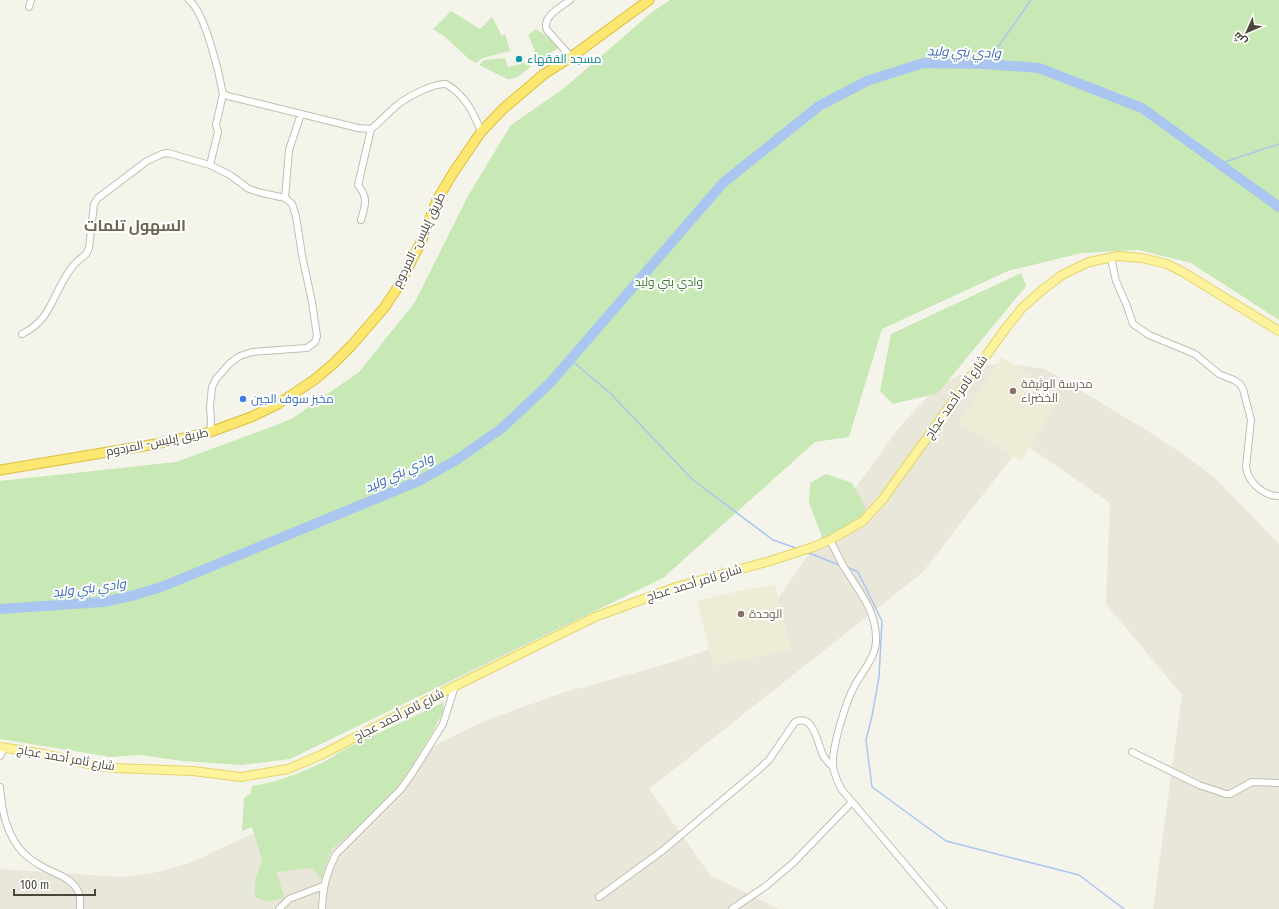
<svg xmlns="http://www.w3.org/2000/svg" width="1279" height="909" viewBox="0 0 1279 909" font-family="'Fira Sans Condensed',Cairo,sans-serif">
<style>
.residential{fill:#e9e7da}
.education{fill:#eeecd6}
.green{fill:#c8e8b5}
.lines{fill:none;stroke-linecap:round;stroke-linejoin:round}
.stream{stroke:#aac6f0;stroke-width:1.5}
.river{stroke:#aac6f0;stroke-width:10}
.minor-casing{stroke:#c1beae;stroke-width:8}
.major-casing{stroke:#e3d56c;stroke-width:10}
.highway-casing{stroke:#dcbf3f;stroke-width:11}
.minor{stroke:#fff;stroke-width:6}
.major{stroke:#fdf39d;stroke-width:8}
.highway{stroke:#fce770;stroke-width:9}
.culture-dot{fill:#0f9aa8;stroke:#fff;stroke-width:1.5}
.education-dot{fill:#8d6e63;stroke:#fff;stroke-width:1.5}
.shop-dot{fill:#3f7fe0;stroke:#fff;stroke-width:1.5}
.labels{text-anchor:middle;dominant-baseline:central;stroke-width:4;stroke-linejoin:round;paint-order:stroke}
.culture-label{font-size:12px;fill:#0d838f;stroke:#fff;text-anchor:start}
.street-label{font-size:12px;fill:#4a4639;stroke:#fff}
.park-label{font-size:12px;fill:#3b7c2c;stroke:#fff}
.education-label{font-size:12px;fill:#785e54;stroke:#fff;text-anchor:start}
.shop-label{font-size:12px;fill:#366cbe;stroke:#fff;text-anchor:start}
.water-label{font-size:13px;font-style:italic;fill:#3266b6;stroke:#fff}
.district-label{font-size:16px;font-weight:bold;fill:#6d6650;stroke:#fff}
</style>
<rect width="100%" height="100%" fill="#f5f4eb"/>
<path class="residential" d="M 1001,363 L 1045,369 L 1146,430 L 1186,456 L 1215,478 L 1279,544 L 1279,909 L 1153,909 L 1182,695 L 1106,604 L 1110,503 L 1023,443 L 922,573 L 649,789 L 710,875 L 779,909 L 0,909 L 0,869 L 120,877 L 153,873 L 190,863 L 343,791 L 482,722 L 562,693 L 656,667 L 700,653 L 718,645 L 776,601 L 869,469 L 898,429 L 914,411 L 931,394 L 951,379 L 975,368 Z"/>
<path class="education" d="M 1002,357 L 1061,397 L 1021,461 L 959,423 Z
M 775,585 L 791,650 L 714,666 L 697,601 L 755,587 L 759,588 Z"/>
<path class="green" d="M 670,0 L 1279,0 L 1279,320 L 1191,263 L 1138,250 L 1082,253 L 1008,271 L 882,329 L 849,437 L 815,442 L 663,578 L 290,759 L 241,765 L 183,761 L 139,755 L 111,757 L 0,739 L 0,481 L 176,462 L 274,426 L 293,418 L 359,372 L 415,302 L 469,194 L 511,125 L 563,89 L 652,12 Z
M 451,11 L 480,29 L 492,17 L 502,36 L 505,34 L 510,51 L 483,58 L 476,63 L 470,60 L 445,37 L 433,29 Z
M 536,29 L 551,39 L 558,45 L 558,48 L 539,61 L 528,35 Z
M 505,58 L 508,67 L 528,62 L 530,67 C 523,73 516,80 507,79 L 479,65 L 484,60 Z
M 1021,273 L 1026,286 L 938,393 L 893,404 L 880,391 L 891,334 Z
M 826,474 L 852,483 L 866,508 L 862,516 L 823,539 L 809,503 L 810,483 Z
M 444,702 L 443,712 L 432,733 L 403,781 L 357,828 L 332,849 L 323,872 L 322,879 L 312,868 L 277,872 L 284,898 L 268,902 L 255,897 L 255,881 L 262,860 L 252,827 L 242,831 L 244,798 L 250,794 L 252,786 C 282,782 320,766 345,749 Z"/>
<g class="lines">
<path class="stream" d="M 986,64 L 1031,0
M 1219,164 L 1279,144
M 571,360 L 610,393 L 693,480 L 773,540 L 796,548
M 809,553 L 839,565
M 847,567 L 858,572 L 882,621 L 879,677 L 872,716 L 866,740 L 872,787 L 946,841 L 1079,875 L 1124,909"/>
<path class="river" d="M 0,609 L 103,602 L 135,595 L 164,586 L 419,481 L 458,459 L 502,428 L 550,383 L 723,183 L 819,106 L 867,81 L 923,63 L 986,64 L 1039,68 L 1142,108 L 1279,207"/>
<defs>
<path id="minor" d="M 189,0 C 205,13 219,72 223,94 L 228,96 L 358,128 L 371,129 C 380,122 387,114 396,106 C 407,97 433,83 446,84 C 465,95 474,113 481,132
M 570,0 C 561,7 541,17 547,30 L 571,57
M 29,7 L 31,0
M 210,165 L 218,132 L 216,125 L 223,94
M 285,198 L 289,150 L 301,114
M 361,220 C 365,205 369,199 358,185 L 371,129
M 1111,258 L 1116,281 L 1127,306 L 1133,324 L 1149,335 L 1195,354 L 1219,374 L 1234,380 L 1240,384 L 1243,389 L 1251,420 L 1246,467 C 1248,482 1263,496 1279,496
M 22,334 C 51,320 52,296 68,273 C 71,268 75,263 80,259 C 85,255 87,254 89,248 L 94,204 L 98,198 L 147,161 L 162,154 L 168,153 L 210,165 L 230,175 L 249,189 L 262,193 L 285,198 L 292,204 L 296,216 L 302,255 L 312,302 L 317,336 L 315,342 L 307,348 L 252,352 L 240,356 L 230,363 L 216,379 L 212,387 L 210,406 L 211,422 L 210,432
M 830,540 C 835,549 839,559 844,567 C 858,590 876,610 876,638 C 877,656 863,670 855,685 C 846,701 831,749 833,767 C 835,776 838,783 842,790 L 943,909
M 1132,752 L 1199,785 L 1226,794 L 1230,794 L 1252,782 L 1279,783
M 0,756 L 4,748
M 0,787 C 2,810 5,829 19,848 C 25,856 34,862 43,867 C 55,874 71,877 78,891 C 81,897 80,903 80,909
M 599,897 L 662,851 L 757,771 L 769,760 L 795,722 C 814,713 817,743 823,755 C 825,760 829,763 833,767
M 279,909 L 289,899 L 323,886
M 322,909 C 322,889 327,871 336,854 L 401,789 L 413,772 L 443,724 L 455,686
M 732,909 L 766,886 L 793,863 L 852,802"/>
<path id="major" d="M 0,747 L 44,754 L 92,765 L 114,768 L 193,771 L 241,777 L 288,769 L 321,755 L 455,686 L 595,617 L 676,587 L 770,561 L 813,547 L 830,540 L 863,521 L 883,499 L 1006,328 L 1022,308 L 1041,291 L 1062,275 L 1089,262 L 1118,256 L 1142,258 L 1167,264 L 1183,272 L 1279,331"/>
<path id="highway" d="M 0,470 L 156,444 L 210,432 L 251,417 L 278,404 L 314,380 L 333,364 L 352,345 L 384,308 L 398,287 L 421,242 L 437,200 L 453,173 L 481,132 L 503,109 L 544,74 L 571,57 L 649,0"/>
</defs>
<use href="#minor" class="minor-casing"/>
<use href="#major" class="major-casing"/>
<use href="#highway" class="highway-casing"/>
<use href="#minor" class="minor"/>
<use href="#major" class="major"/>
<use href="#highway" class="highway"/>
</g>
<circle class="culture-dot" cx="519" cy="59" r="4"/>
<g class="education-dot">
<circle cx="1013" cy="391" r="4"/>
<circle cx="741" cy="614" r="4"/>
</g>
<circle class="shop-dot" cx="243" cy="399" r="4"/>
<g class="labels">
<g class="culture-label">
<text x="527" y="59">مسجد الفقهاء</text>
</g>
<g class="street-label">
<text transform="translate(419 240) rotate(-64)">طريق إيليس- المردوم</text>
<text transform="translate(956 397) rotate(-55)">شارع ثامر أحمد عجاج</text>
<text transform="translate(157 442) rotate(-11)">طريق إيليس- المردوم</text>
<text transform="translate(694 583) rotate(-17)">شارع ثامر أحمد عجاج</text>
<text transform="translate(399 715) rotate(-27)">شارع ثامر أحمد عجاج</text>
<text transform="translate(66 758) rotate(10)">شارع ثامر أحمد عجاج</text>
</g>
<g class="park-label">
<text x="669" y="282">وادي بني وليد</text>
</g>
<g class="education-label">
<text x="1021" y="384">مدرسة الوثيقة<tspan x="1021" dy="14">الخضراء</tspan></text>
<text x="749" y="614">الوحدة</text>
</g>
<g class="shop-label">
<text x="251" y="399">مخبز سوف الجين</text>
</g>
<g class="water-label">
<text transform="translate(964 52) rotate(2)">وادي بني وليد</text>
<text transform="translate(399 473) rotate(-25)">وادي بني وليد</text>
<text transform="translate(89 588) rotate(-7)">وادي بني وليد</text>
</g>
<g class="district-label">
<text x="135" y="225">السهول تلمات</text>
</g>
</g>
<g transform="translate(1247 32) rotate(225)" stroke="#ffffff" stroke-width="3" paint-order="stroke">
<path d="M0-3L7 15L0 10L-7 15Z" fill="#4a4639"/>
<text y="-6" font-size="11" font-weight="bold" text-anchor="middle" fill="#4a4639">ش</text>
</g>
<path d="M14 889v6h81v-6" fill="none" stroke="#4a4639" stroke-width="2"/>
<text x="20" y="889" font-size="12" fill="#4a4639" stroke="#ffffff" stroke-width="3" paint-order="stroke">100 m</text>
</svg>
